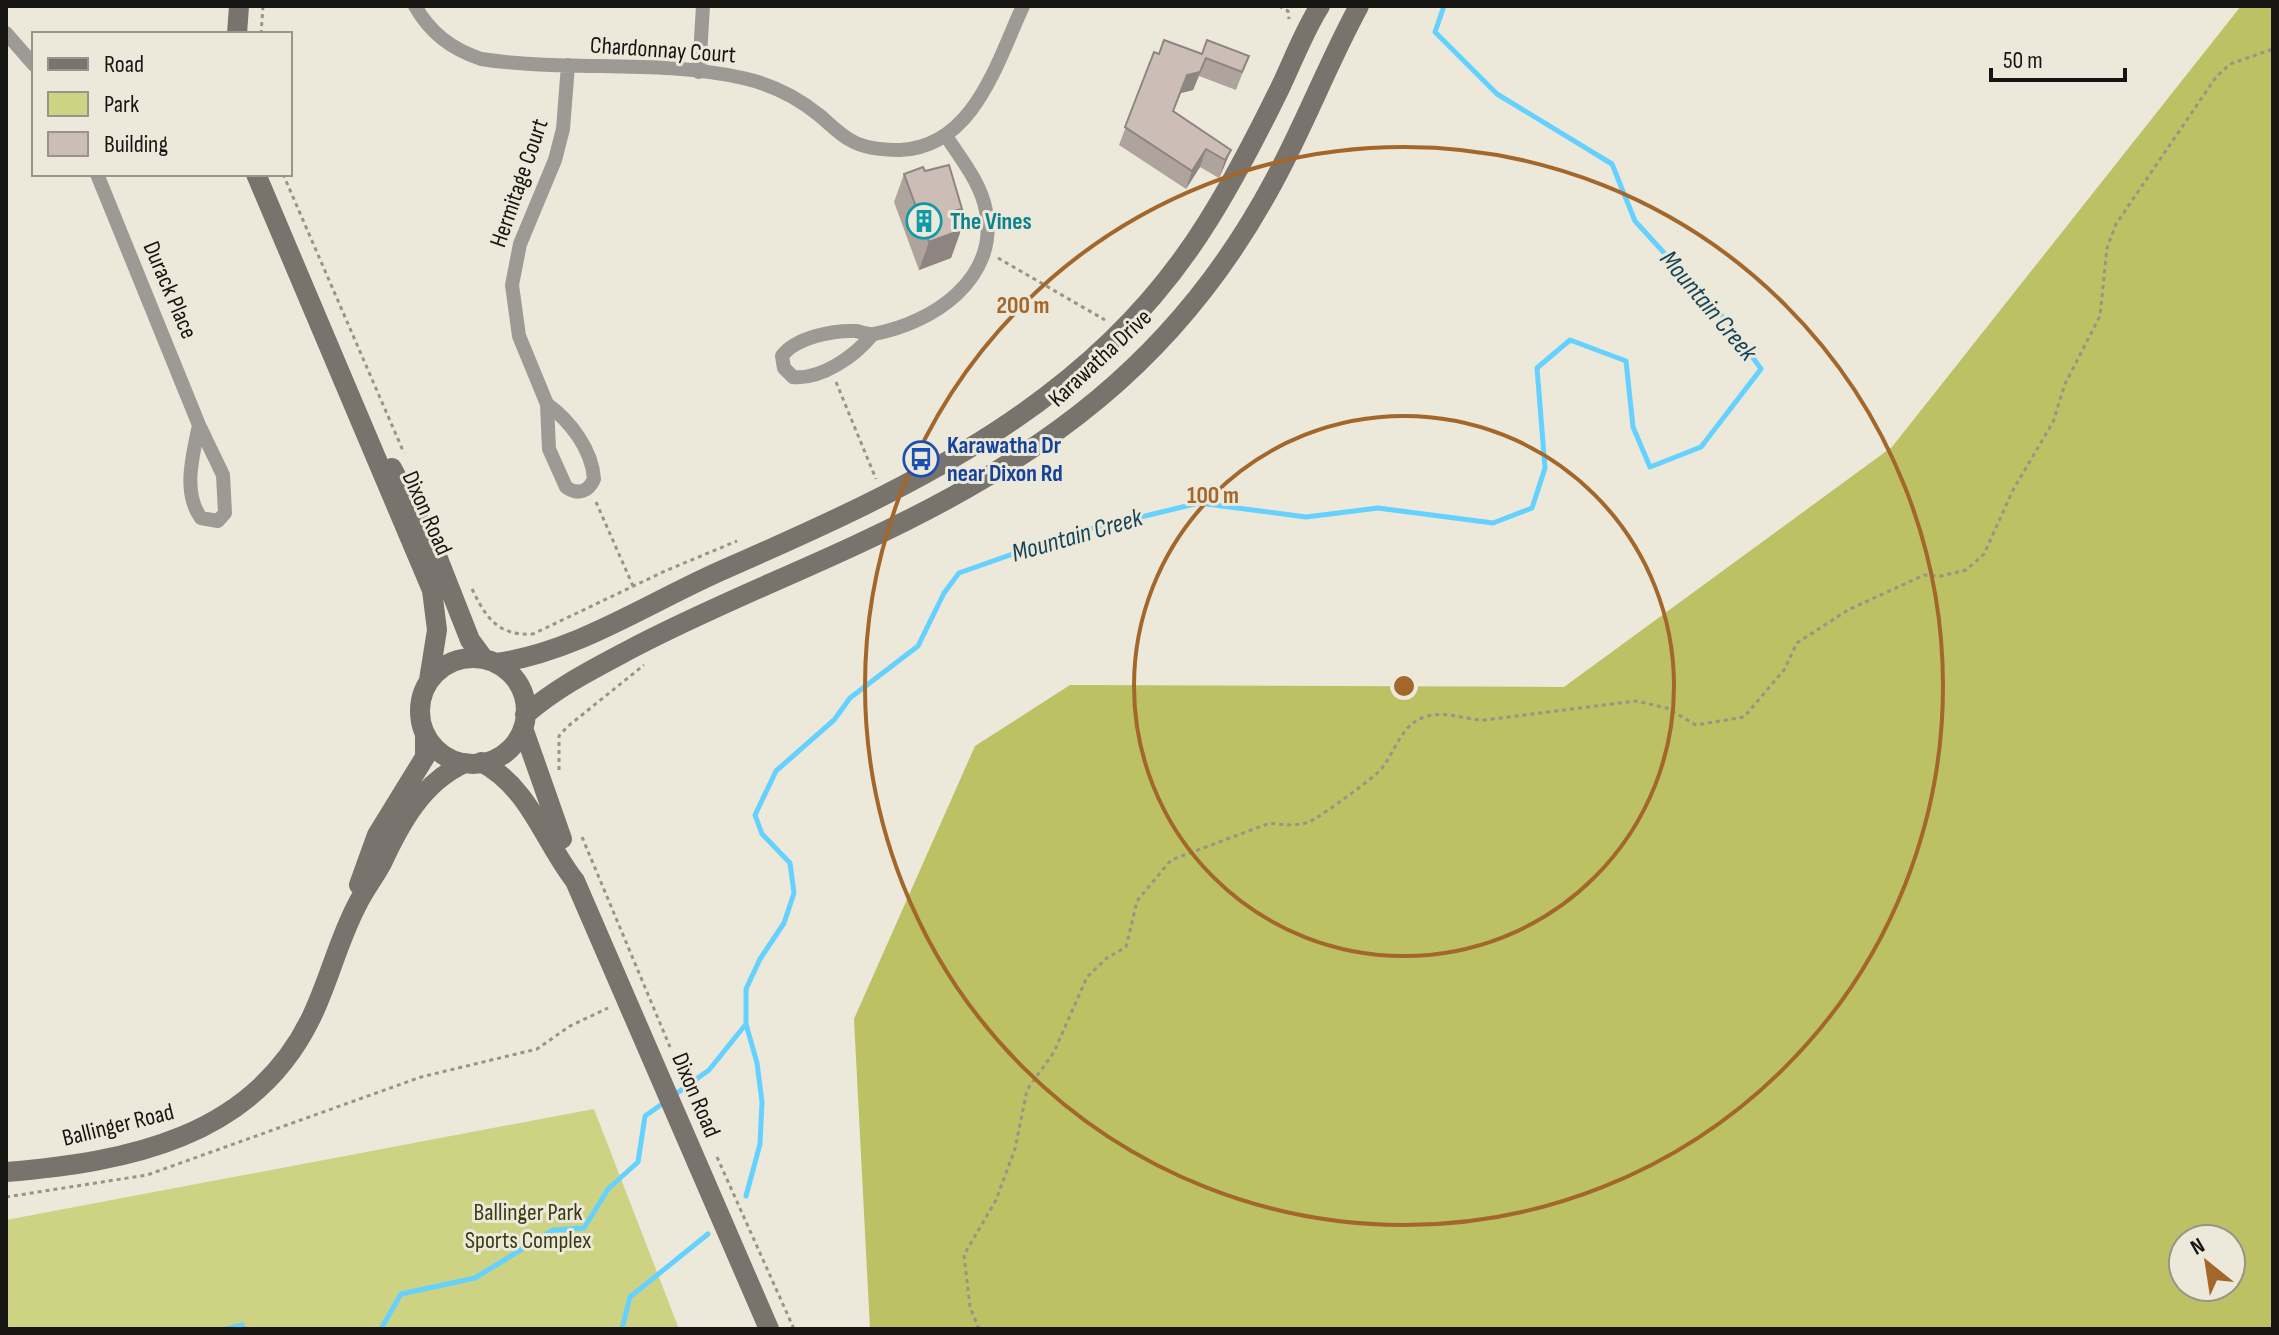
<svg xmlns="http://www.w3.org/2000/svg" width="2279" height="1335" viewBox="0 0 2279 1335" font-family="'Sofia Sans Condensed',sans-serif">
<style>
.green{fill:#ced383}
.forest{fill:#bcc163;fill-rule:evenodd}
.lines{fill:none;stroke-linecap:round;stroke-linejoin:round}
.stream{stroke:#65d1fe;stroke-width:5}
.path{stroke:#97948a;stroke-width:3;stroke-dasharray:4 4;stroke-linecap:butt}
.street{stroke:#9d9994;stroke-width:14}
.secondary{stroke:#79736d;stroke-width:20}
.wall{fill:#afa39d}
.shaded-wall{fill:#8f8580}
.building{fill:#ccbeb7;stroke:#8f8580;stroke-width:2}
.ring{fill:none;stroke:#a4672b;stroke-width:4}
.labels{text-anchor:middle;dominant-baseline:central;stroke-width:6;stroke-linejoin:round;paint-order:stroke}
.street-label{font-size:24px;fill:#171511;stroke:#ece8da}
.culture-label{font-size:24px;font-weight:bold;fill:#0d838f;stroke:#ece8da;text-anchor:start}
.transit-label{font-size:24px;font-weight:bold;fill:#164399;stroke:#ece8da;text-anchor:start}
.park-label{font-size:24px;fill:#3a3c14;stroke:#ece8da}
.water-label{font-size:26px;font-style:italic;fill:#154457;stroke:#ece8da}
.centre{fill:#a4672b;stroke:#ece8da;stroke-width:4}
.ring-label{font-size:24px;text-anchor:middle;font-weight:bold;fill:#a4672b;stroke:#ece8da;stroke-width:6;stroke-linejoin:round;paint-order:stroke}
</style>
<rect width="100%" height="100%" fill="#ece8da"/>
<path class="green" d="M 594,1109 L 679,1329 L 6,1329 L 6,1220 Z"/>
<path class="forest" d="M 2241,6 L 2273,6 L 2273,1329 L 870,1329 L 854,1019 L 975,746 L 1070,685 L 1564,687 L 1892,447 ZM 2183,1239 L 2231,1239 L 2231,1287 L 2183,1287 Z"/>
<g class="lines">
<path class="stream" d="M 673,1096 L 709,1070 L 746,1024
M 746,1196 L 760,1144 L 762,1102 L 757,1063 L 746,1024 L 746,989 L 760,959 L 784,923 L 794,893 L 790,863 L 762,834 L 755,815 L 776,771 L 834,720 L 850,698 L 918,646 L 944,593 L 959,573 L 1066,535 L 1199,503 L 1306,517 L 1378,508 L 1493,523 L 1532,508 L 1545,468 L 1537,368 L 1570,340 L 1626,361 L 1633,427 L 1650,467 L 1701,447 L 1761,369 L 1730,325 L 1635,221 L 1612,164 L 1497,94 L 1435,32 L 1444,6
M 226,1329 L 242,1325 L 243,1329
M 381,1329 L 401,1294 L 475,1278 L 553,1230 L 584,1228 L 608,1189 L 638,1162 L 645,1116 L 665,1102
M 622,1329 L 630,1297 L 708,1234"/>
<path class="path" d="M 1279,6 L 1288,11 L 1289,19
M 261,34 L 263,6
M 283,174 L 404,453
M 998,258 L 1105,320
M 836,382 L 876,479
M 596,502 L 633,586
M 472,589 C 486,618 498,636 533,634 L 665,571 L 737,541
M 559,770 L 559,736 L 567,727 L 644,665
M 582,837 L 670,1047
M 717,1157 L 794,1329
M 6,1197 L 147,1175 L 421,1077 L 537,1049 L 570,1026 L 608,1008
M 979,1329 L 970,1307 L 964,1255 L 996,1200 L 1015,1149 L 1027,1090 L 1054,1052 L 1087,977 L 1107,958 L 1126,947 L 1137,901 L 1171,860 L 1270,823 C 1283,825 1301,827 1313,820 C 1322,815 1377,776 1382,768 C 1396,750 1401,725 1424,717 C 1445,710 1464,720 1485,720 L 1636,701 L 1667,708 L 1696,725 L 1744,717 L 1784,670 L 1797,643 L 1848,610 L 1924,575 L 1941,576 L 1966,570 L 1984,554 L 2013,490 L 2053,422 L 2065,384 L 2100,316 L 2107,248 L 2116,224 L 2216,77 L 2230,64 L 2273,49"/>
<path class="street" d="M 415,6 C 431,34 452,49 481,59 C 567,72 658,59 743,78 C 770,84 797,97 819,115 C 830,124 840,135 852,141 C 866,149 885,150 900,150 C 974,147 997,62 1023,6
M 6,33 L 34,65
M 699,72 L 703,6
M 97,174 L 199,425 L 223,475 L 225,513 L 218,521 L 201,518 C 182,492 193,455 199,425
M 872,335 C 855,356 821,380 793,377 L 784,368 L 782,356 C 796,337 834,330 856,331 C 862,332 868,335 874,334 C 933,323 999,279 986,211 C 981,183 961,159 946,136
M 547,404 C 570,421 592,449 594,479 C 589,491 578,496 566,487 L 549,449 L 547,404 L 519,336 L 512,285 L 520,244 L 555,160 L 563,129 L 568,65"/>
<path class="secondary" d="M 237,34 L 239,6
M 256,174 L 432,590 L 437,630 L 429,680
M 392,468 L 435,551 L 470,640 L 484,659
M420 711a53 53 0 1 1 106 0a53 53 0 1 1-106 0Z
M 496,663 C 577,652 651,601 725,569 C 914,486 1095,403 1208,221 C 1235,178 1258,133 1280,88 C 1293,61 1304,31 1320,6
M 525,715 C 556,688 591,670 627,651 C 702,611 781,580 858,544 C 1041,459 1177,363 1274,181 C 1305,124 1328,63 1359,6
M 523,728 L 562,839
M 481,762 C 530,788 543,840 575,881 L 769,1329
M 359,885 L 377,835 L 425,757 L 425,733
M 6,1172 C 127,1162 253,1138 311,1018 C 329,981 338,941 357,905 C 364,890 374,878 382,863 C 401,822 423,782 465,763"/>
</g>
<path class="wall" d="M 1154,52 L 1159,54 L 1249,56 L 1236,90 L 1199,76 L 1193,90 L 1181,93 L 1173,112 L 1231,150 L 1224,167 L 1219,178 L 1200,167 L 1186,189 L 1119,145 Z
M 925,171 L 962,209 L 957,221 L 961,230 L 951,258 L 919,270 L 894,202 L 904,174 Z"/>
<path class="shaded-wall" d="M 1206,58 L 1193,90 L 1181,93 L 1166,129 L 1187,75 Z
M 1206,149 L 1200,167 L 1186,189 L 1192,171 Z
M 1231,150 L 1224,167 L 1219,178 L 1225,160 Z
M 962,209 L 953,233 L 961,230 L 951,258 L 919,270 L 929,242 L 954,211 Z"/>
<path class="building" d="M 1164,40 L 1202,54 L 1207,40 L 1249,56 L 1242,72 L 1206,58 L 1200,72 L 1187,75 L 1173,111 L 1231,150 L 1225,160 L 1206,149 L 1192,171 L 1125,127 L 1154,52 L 1159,54 Z
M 949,165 L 962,209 L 954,211 L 961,230 L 929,242 L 904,174 L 923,167 L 925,171 Z"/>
<g class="ring">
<circle cx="1404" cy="686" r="270"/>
<circle cx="1404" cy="686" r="539"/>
</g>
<defs>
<symbol id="building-ring" viewBox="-11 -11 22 22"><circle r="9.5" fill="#ece8da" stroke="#0f9aa8" stroke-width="1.5"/><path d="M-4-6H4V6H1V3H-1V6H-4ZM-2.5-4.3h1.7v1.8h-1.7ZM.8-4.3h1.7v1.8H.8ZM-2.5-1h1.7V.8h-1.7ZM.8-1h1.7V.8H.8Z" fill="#0f9aa8"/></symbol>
<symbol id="bus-ring" viewBox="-11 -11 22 22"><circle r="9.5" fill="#ece8da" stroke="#1a4fb4" stroke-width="1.5"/><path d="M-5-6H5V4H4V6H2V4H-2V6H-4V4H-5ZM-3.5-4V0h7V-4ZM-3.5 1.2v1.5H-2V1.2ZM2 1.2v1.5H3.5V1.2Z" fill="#1a4fb4"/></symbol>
</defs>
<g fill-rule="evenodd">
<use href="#building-ring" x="904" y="201" width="40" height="40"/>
<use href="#bus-ring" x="901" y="439" width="40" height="40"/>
</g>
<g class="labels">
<g class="street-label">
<text transform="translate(663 50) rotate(4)">Chardonnay Court</text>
<text transform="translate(519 183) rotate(-71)">Hermitage Court</text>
<text transform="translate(170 290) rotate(67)">Durack Place</text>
<text transform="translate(1100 358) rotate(-43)">Karawatha Drive</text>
<text transform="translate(427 513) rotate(66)">Dixon Road</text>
<text transform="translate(696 1095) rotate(67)">Dixon Road</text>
<text transform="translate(118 1125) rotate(-14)">Ballinger Road</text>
</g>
<g class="culture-label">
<text x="950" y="221">The Vines</text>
</g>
<g class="transit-label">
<text x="947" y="445">Karawatha Dr<tspan x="947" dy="28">near Dixon Rd</tspan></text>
</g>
<g class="park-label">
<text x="528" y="1212">Ballinger Park<tspan x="528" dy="28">Sports Complex</tspan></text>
</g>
<g class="water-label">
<text transform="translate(1708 306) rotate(50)">Mountain Creek</text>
<text transform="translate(1077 536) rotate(-16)">Mountain Creek</text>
</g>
</g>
<circle cx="1404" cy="686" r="12" class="centre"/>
<g class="ring-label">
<text x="1023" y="313">200 m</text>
<text x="1213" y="503">100 m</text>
</g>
<rect width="2279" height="1335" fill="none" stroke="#171511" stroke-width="16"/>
<rect x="32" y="32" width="260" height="144" fill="#ece8da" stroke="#97948a" stroke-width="2"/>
<rect x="48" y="58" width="40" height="12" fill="#79736d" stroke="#97948a" stroke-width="2"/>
<text x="104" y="72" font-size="24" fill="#171511">Road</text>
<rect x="48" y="92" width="40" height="24" fill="#ced383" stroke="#97948a" stroke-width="2"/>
<text x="104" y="112" font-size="24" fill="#171511">Park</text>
<rect x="48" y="132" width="40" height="24" fill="#ccbeb7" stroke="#97948a" stroke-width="2"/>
<text x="104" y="152" font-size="24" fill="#171511">Building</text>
<g transform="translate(2207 1263) rotate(330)"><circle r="38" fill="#ece8da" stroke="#97948a" stroke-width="2"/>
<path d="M0-6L14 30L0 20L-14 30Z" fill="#a4672b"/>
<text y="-12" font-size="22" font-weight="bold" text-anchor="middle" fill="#171511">N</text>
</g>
<path d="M1991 68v12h134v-12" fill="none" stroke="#171511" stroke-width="4"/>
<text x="2003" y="68" font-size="24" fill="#171511" stroke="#ece8da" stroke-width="6" paint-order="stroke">50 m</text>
</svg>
